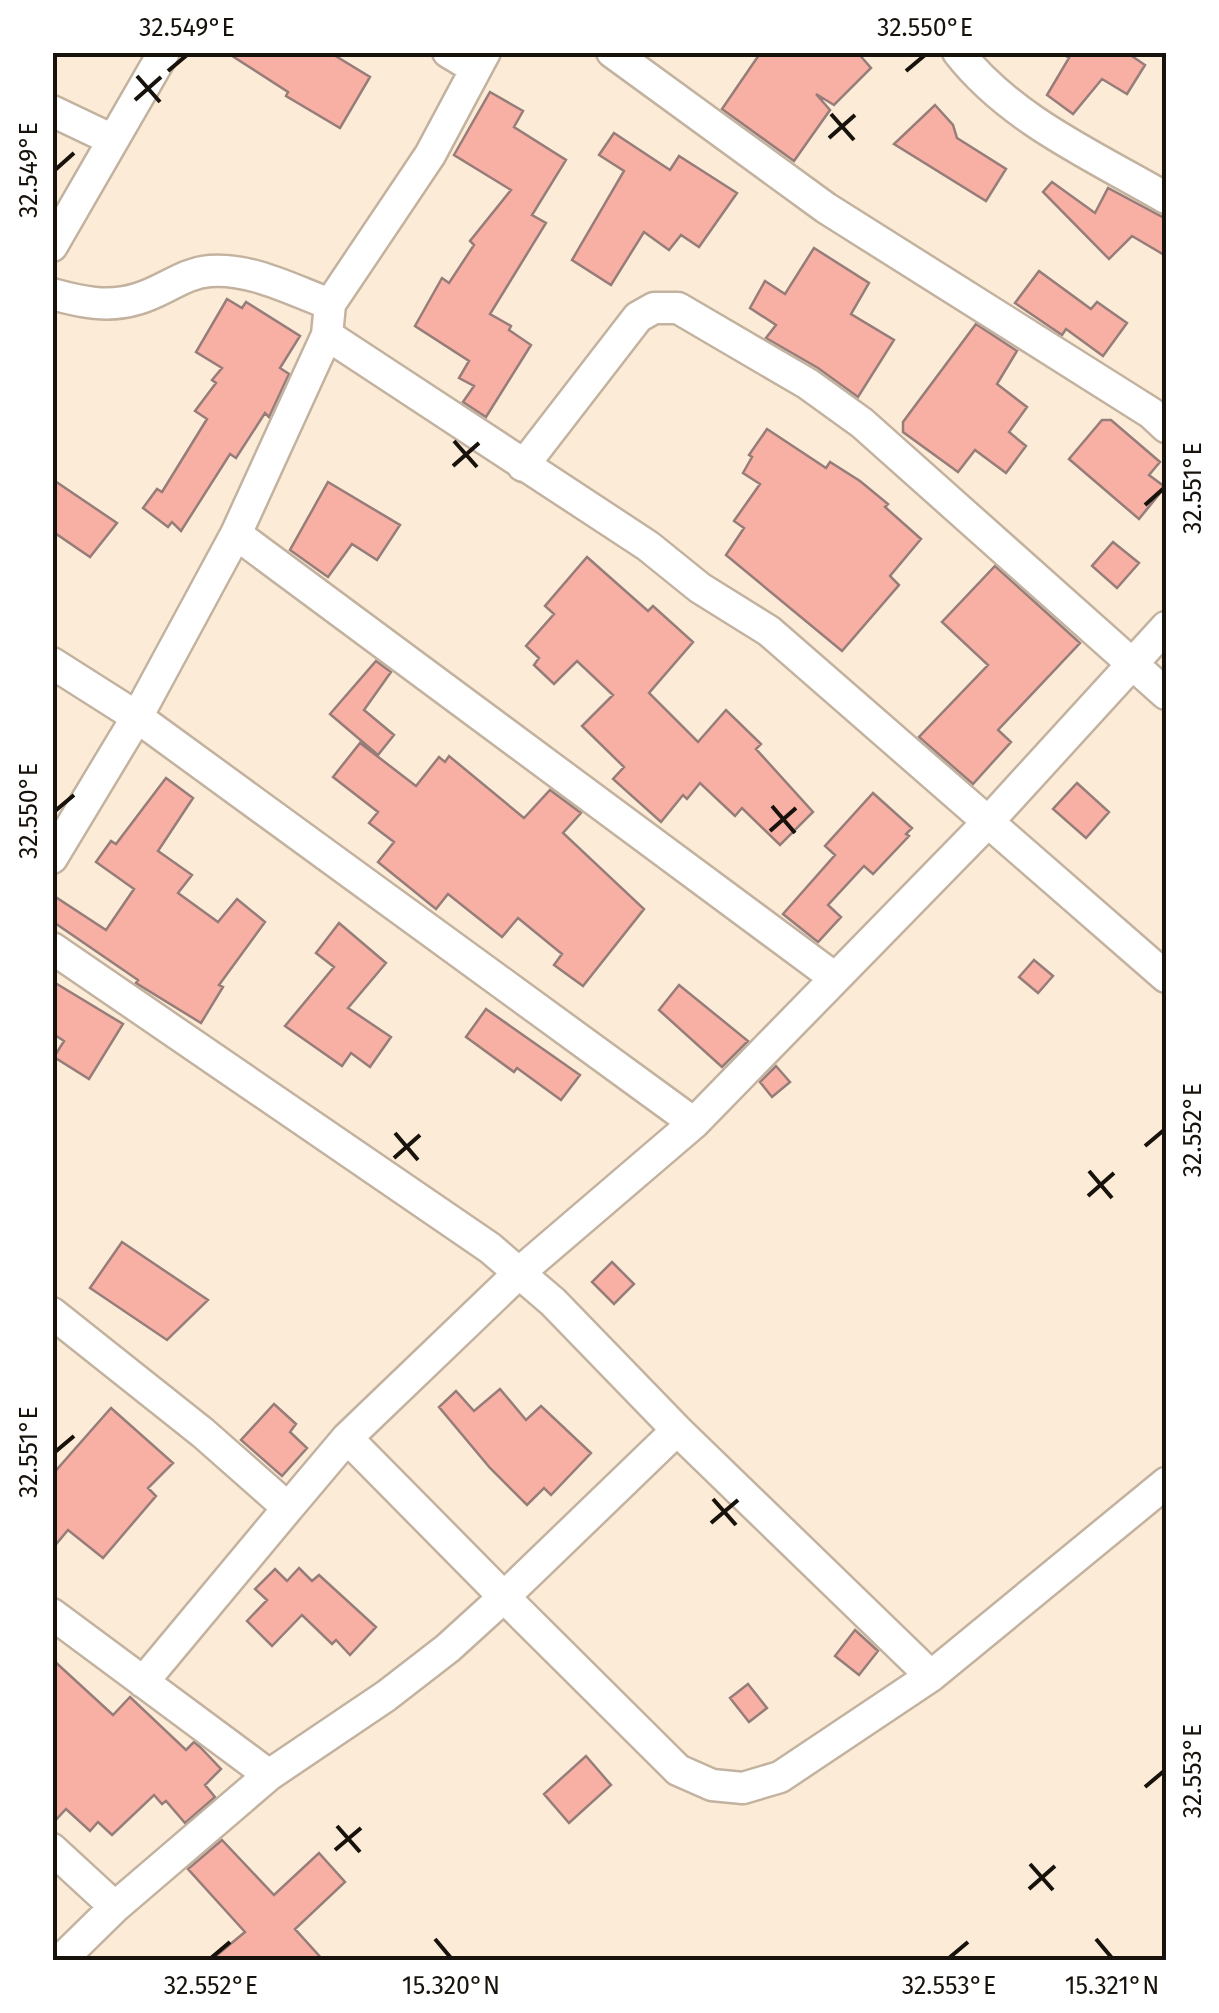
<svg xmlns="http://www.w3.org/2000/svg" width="1219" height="2013" viewBox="0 0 1219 2013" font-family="'Fira Sans',sans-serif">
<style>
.building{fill:#f8afa4;stroke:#967d79;stroke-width:2.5}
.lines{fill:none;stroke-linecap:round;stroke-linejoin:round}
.street-casing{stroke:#c2b29f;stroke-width:35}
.street{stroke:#fff;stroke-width:30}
.ticks{fill:none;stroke:#17120b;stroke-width:4}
.neatline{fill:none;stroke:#17120b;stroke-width:4}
.ticks-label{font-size:25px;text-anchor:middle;fill:#17120b}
</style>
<rect width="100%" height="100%" fill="#fcecd7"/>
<path class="building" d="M 226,52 L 329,52 L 370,77 L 340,128 L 286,96 L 288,92 Z
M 761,52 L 857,52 L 871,68 L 834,105 L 816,94 L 830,110 L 794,161 L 722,109 Z
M 1060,52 L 1126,52 L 1145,65 L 1127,94 L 1102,79 L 1073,114 L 1047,95 L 1069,58 Z
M 490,92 L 523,111 L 514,127 L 566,160 L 532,215 L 546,223 L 490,314 L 511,326 L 509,330 L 531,345 L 486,417 L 463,402 L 474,386 L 459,378 L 469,361 L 415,326 L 442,278 L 449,283 L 474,245 L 470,241 L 511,190 L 454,155 Z
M 935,105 L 953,125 L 957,138 L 1006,169 L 986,201 L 894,144 Z
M 614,133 L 670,170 L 679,156 L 737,193 L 699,247 L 681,235 L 669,250 L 644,232 L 611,285 L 572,260 L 624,171 L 599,155 Z
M 1052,182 L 1095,213 L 1108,188 L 1166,219 L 1166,256 L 1132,236 L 1109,259 L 1043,192 Z
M 814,248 L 869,283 L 851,314 L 894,340 L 858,397 L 818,368 L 766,338 L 776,325 L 750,308 L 765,281 L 785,294 Z
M 1039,271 L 1091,309 L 1097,302 L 1127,323 L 1103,356 L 1066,329 L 1062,335 L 1015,303 Z
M 227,299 L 242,308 L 246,302 L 300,336 L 280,368 L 289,374 L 269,417 L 265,413 L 236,458 L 230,454 L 181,531 L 172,522 L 168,527 L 143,508 L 157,489 L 162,492 L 207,419 L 195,411 L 216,383 L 212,380 L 222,368 L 196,352 Z
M 976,324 L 1017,351 L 997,384 L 1027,407 L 1009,432 L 1026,446 L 1006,473 L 975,450 L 958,472 L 903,432 L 903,422 Z
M 1102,420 L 1111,420 L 1160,462 L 1149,475 L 1165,487 L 1139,519 L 1069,459 Z
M 767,429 L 826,468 L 830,462 L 860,481 L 888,504 L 885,507 L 921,539 L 890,576 L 899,585 L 842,651 L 726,555 L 744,528 L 734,521 L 760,484 L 743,473 L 752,457 L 749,455 Z
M 52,479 L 117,523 L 90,557 L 52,531 Z
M 328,482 L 400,525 L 377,560 L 352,544 L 328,577 L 290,550 Z
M 1113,542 L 1139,563 L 1117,588 L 1092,566 Z
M 587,557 L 648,611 L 653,606 L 693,642 L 649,693 L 698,742 L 726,710 L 761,744 L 756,749 L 813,812 L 780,845 L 742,808 L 735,816 L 700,783 L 687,799 L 683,795 L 661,822 L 613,779 L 624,767 L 582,726 L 613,695 L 577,661 L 554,684 L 534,665 L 539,658 L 526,646 L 554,614 L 545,606 Z
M 995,566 L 1080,643 L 998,730 L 1011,742 L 973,784 L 919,737 L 988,665 L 942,622 Z
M 376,661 L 391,672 L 364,710 L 394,735 L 378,755 L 330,714 Z
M 360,743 L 416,786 L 439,757 L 445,762 L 449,756 L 524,818 L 550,790 L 581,813 L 563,833 L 644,909 L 583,986 L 554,965 L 562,954 L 518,918 L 502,937 L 448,894 L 436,909 L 378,862 L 394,842 L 369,823 L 378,812 L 333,777 Z
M 166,778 L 193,798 L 158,851 L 192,875 L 178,893 L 218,922 L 237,899 L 265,922 L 219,985 L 223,987 L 201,1023 L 136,983 L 138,980 L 52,921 L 52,905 L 57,898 L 106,930 L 134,889 L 96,862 L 111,841 L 116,844 Z
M 1077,783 L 1109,812 L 1086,838 L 1053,809 Z
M 873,793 L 912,828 L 906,834 L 909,836 L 873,874 L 864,866 L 828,905 L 841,917 L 818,942 L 783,914 L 835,855 L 825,846 Z
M 339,923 L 386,963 L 348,1008 L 391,1037 L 370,1067 L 351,1053 L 342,1066 L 285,1026 L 334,967 L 316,953 Z
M 1034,960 L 1053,976 L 1038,993 L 1019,977 Z
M 52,981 L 123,1024 L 89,1079 L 54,1057 L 64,1041 L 52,1033 Z
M 679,985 L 748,1041 L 722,1067 L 659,1010 Z
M 486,1009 L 580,1075 L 561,1100 L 517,1068 L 514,1072 L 466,1037 Z
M 776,1066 L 790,1082 L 772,1097 L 760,1082 Z
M 122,1242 L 208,1300 L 167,1340 L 90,1288 Z
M 612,1262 L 634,1284 L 614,1304 L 592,1282 Z
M 500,1389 L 526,1420 L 541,1406 L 591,1453 L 551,1495 L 544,1488 L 527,1505 L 490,1468 L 439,1407 L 456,1391 L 474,1411 Z
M 274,1404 L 296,1424 L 290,1432 L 307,1448 L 282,1476 L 241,1440 Z
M 111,1408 L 173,1463 L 148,1488 L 156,1496 L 103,1558 L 68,1530 L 52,1549 L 52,1475 Z
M 299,1568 L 312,1581 L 319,1575 L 376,1627 L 350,1655 L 336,1640 L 332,1644 L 302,1615 L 272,1646 L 247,1621 L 267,1600 L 255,1589 L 275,1569 L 287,1581 Z
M 855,1630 L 878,1651 L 859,1675 L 835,1656 Z
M 52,1659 L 113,1715 L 130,1697 L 186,1750 L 194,1742 L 200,1747 L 221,1769 L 205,1785 L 215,1797 L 185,1823 L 166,1801 L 162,1804 L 154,1795 L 112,1835 L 98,1822 L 90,1831 L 66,1809 L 52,1824 Z
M 748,1684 L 767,1708 L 749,1722 L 730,1698 Z
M 586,1756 L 611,1785 L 569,1823 L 544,1794 Z
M 222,1840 L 274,1895 L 319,1853 L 345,1882 L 295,1929 L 323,1960 L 211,1960 L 245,1932 L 188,1869 Z"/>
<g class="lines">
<defs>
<path id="street" d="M 448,52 L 476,69
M 612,52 L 826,208 L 1151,413 L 1166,427
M 958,52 C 1011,120 1094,156 1166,198
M 52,111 L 113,140
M 52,246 L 164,52
M 52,294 C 81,302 108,308 137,299 C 163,292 183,273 210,271 C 252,268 292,290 330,304
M 327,335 L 648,546 L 700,588 L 769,631 L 1166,977
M 523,466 L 638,317 L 654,308 L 678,308 L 808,384 L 862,423 L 1166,694
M 236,534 L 835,978
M 52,663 L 137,717 L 694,1123
M 52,858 L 137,717 L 236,534 L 327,335 L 330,304 L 430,155 L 485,52
M 52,948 L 490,1248 L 553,1302 L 677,1430 L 504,1597 L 678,1770 L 712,1785 L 743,1788 L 780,1777 L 931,1676 L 1166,1483
M 52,1313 L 203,1433 L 288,1508 L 347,1438 L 504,1597 L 448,1648 L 386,1696 L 269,1775 L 115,1907 L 61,1960
M 677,1430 L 931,1676
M 347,1438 L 520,1272 L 694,1123 L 987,823 L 1166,627
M 52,1614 L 269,1775
M 143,1682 L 288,1508
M 52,1849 L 115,1907"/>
</defs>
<use href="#street" class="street-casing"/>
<use href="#street" class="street"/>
</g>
<path class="ticks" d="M 168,71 L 187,55M 906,71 L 925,55M 137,76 L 160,102M 135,100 L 161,77M 831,114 L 854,140M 829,138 L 855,115M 55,170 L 74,153M 454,441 L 477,467M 453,466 L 479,443M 1145,505 L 1164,488M 772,806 L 795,833M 55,811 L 74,795M 770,831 L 796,808M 395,1133 L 418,1160M 1145,1146 L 1164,1130M 394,1158 L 420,1135M 1089,1171 L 1112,1198M 1088,1196 L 1114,1173M 55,1452 L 74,1436M 713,1499 L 736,1525M 711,1523 L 738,1500M 1145,1787 L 1164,1771M 337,1826 L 360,1852M 335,1850 L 361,1828M 1030,1864 L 1053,1890M 1029,1889 L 1055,1866M 435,1939 L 451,1958M 1096,1939 L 1112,1958M 211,1958 L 230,1942M 949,1958 L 968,1942"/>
<rect width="1219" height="2013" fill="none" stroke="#ffffff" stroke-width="110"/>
<rect x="55" y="55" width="1109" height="1903" class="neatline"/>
<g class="ticks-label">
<text x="187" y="36">32.549°E</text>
<text x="925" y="36">32.550°E</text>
<text transform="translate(28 170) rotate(-90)" y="9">32.549°E</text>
<text transform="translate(1192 488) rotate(-90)" y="9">32.551°E</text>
<text transform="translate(28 811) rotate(-90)" y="9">32.550°E</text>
<text transform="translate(1192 1130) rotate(-90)" y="9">32.552°E</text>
<text transform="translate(28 1452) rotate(-90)" y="9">32.551°E</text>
<text transform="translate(1192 1771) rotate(-90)" y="9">32.553°E</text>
<text x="211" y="1994">32.552°E</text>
<text x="451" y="1994">15.320°N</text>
<text x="949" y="1994">32.553°E</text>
<text x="1112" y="1994">15.321°N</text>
</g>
</svg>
